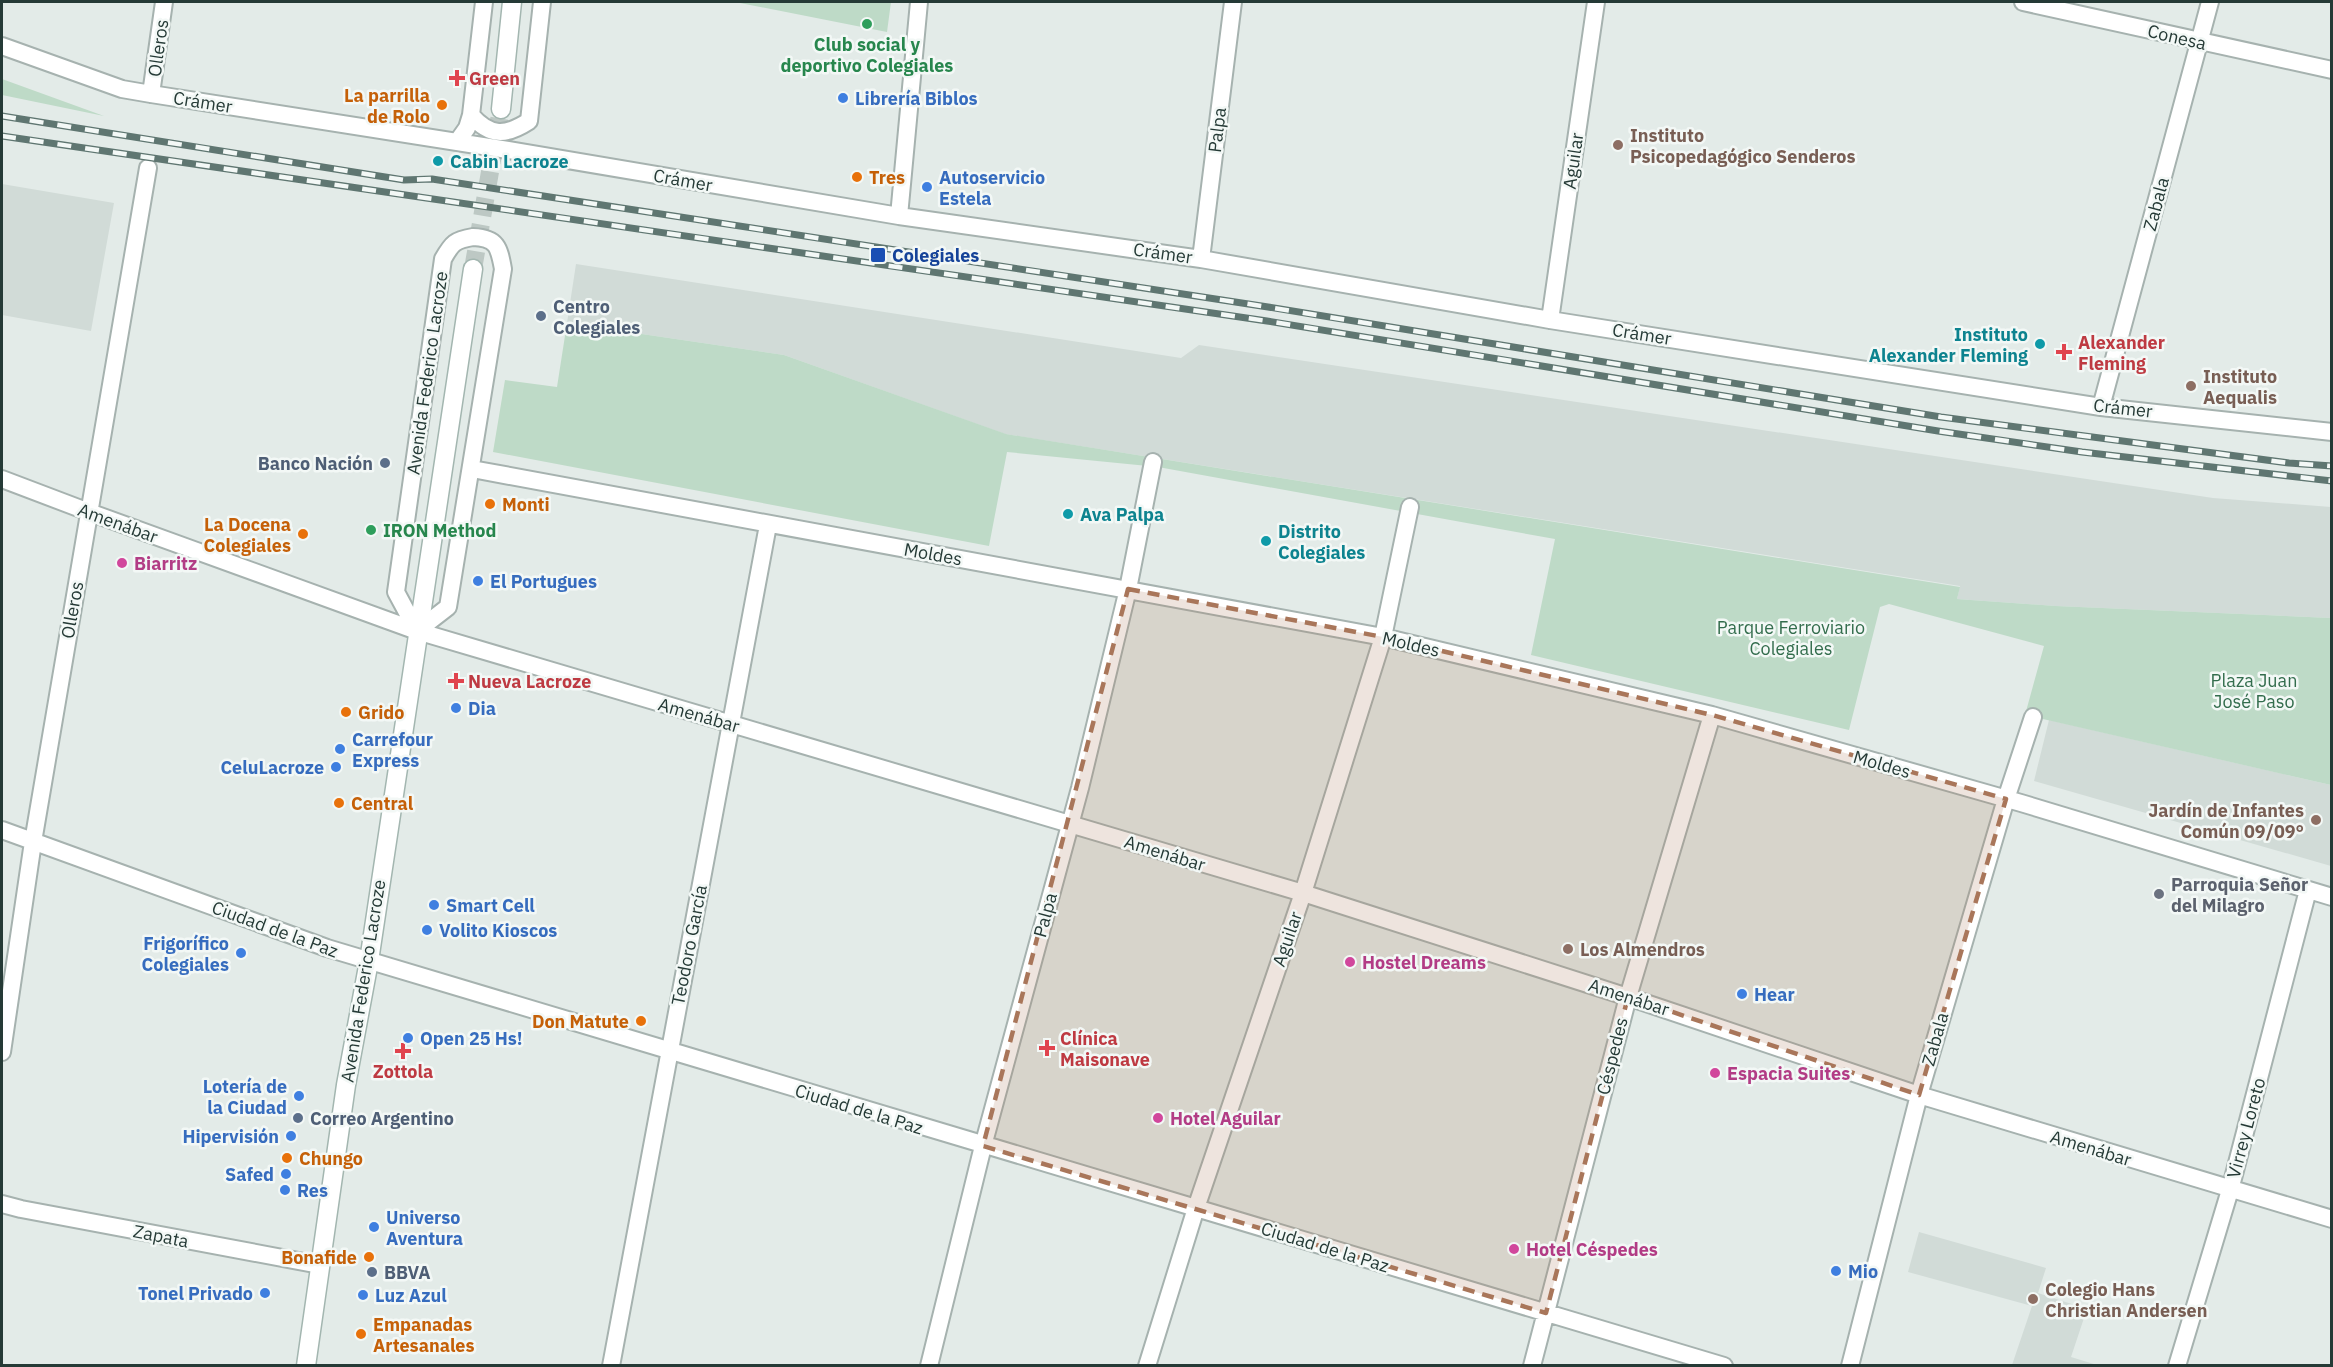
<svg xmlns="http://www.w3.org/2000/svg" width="2333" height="1367" viewBox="0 0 2333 1367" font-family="'IBM Plex Sans',sans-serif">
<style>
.built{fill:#d1dbd7}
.green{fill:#bedac7}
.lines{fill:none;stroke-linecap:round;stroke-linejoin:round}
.secondary-tunnel{stroke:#bdc8c4;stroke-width:18;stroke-dasharray:18 9;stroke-linecap:butt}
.street-casing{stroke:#a6b2af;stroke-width:20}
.secondary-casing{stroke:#a3b6b0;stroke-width:21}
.street{stroke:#fff;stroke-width:16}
.secondary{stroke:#fff;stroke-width:18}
.rail-casing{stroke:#5f7671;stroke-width:7}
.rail{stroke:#f3f8f6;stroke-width:4.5;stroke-dasharray:14;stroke-linecap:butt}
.marked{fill:#a9765a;fill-opacity:0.2;stroke:#a9765a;stroke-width:4.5;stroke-dasharray:12 8;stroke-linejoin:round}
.leisure-dot{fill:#2e9e5b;stroke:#f3f8f6;stroke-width:2}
.health-dot{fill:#e0444e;stroke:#f3f8f6;stroke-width:2}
.shop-dot{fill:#3f7fe0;stroke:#f3f8f6;stroke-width:2}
.food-dot{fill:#e8710a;stroke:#f3f8f6;stroke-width:2}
.education-dot{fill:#8d6e63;stroke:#f3f8f6;stroke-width:2}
.culture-dot{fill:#0f9aa8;stroke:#f3f8f6;stroke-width:2}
.transit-dot{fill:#1a4fb4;stroke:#f3f8f6;stroke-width:2}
.service-dot{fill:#5c6f8a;stroke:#f3f8f6;stroke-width:2}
.hotel-dot{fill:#d1479c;stroke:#f3f8f6;stroke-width:2}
.worship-dot{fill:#6b7280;stroke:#f3f8f6;stroke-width:2}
.labels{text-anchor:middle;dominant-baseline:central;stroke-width:5;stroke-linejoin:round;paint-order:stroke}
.street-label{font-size:18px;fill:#253a36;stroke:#f3f8f6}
.leisure-label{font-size:18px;font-weight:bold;fill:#27864d;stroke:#f3f8f6}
.health-label{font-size:18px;font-weight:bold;fill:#be3a42;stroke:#f3f8f6;text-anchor:start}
.food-label{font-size:18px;font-weight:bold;fill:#c56008;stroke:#f3f8f6;text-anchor:start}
.shop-label{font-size:18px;font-weight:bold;fill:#366cbe;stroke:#f3f8f6;text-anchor:start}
.education-label{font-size:18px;font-weight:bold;fill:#785e54;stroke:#f3f8f6;text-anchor:start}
.culture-label{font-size:18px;font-weight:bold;fill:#0d838f;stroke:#f3f8f6;text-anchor:start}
.transit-label{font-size:18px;font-weight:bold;fill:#164399;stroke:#f3f8f6;text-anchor:start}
.service-label{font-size:18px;font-weight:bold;fill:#4e5e75;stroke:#f3f8f6;text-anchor:start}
.hotel-label{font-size:18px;font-weight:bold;fill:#b23c85;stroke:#f3f8f6;text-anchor:start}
.park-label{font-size:18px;fill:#336d4d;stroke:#f3f8f6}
.worship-label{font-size:18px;font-weight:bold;fill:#5b616d;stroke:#f3f8f6;text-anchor:start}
</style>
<rect width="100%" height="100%" fill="#e3ebe8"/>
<path class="built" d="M 2,184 L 114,203 L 91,331 L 2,315 Z
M 576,264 L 1181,358 L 1199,345 L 2213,498 L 2331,507 L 2331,618 L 2056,606 L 1957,599 L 1960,586 L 1005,434 L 784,355 L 567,323 Z
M 2049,720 L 2331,785 L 2331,866 L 2034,781 Z
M 1919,1232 L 2046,1268 L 2038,1293 L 2087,1309 L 2071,1357 L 2097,1365 L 2012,1365 L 2032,1306 L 1908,1272 Z"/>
<path class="green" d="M 735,2 L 891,2 L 887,32 Z
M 2,79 L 104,116 L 2,95 Z
M 567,323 L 784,355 L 1006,434 L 1960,587 L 1957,599 L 2056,606 L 2331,618 L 2331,785 L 2025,715 L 2044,646 L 1889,604 L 1880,607 L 1849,730 L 1531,655 L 1555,539 L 1158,467 L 1007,452 L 989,546 L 493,452 L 505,380 L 557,387 Z"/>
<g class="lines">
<path class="secondary-tunnel" d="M 473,269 L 501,109"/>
<defs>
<path id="street" d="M 2023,2 L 2332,70
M 2,46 L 122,89 L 151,94 L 508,150 L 899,216 L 1201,259 L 1550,320 L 2101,407 L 2332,432
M 151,94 L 164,2
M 471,115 C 490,137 506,136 529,121 L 542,2
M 457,142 L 467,128 L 471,115 L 484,2
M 899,216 L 919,2
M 473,237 C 497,238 499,247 503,269 L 448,607 L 417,631 L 396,592 L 443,259 C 452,243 455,240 473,237 Z
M 1201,259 L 1233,2
M 1550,320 L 1596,2
M 2101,407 L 2210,2
M 472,469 L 1383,637 L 1712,715 L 2021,803 L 2332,897
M 2,479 L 89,512 L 417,631 L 1303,893 L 1628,997 L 1919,1095 L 2332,1219
M 2,830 L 327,948 L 1724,1366
M 2,1052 L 33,842 L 148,168
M 2,1204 L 21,1209 L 320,1265
M 611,1366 L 768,525
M 929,1366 L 983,1146 L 1080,788 L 1128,589 L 1153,462
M 1147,1366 L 1196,1208 L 1303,893 L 1383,637 L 1410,507
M 1532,1366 L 1628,997 L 1712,715
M 1850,1366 L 1919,1095 L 2006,799 L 2033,717
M 2177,1366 L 2230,1190 L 2308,890"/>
<path id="secondary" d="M 501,109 L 512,2
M 306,1366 L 346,1085 L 369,961 L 473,269"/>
</defs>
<use href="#street" class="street-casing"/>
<use href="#secondary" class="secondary-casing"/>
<use href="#street" class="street"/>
<use href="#secondary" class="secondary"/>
<defs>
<path id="rail" d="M 2,116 L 404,180 L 432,179 L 1268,307 L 1941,417 L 2289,463 L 2332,466
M 2,136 L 1267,321 L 1938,431 L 2082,452 L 2332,481"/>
</defs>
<use href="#rail" class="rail-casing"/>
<use href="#rail" class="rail"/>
</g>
<path class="marked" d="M 1128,589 L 1383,637 L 1712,715 L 2006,799 L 1919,1095 L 1628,997 L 1546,1313 L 983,1146 Z"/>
<g class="leisure-dot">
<circle cx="867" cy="24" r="6"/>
<circle cx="371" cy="530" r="6"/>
</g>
<g class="health-dot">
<path d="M454 69h6v6h6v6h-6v6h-6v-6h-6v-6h6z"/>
<path d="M2061 343h6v6h6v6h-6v6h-6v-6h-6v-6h6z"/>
<path d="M453 672h6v6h6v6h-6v6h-6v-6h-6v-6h6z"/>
<path d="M1044 1039h6v6h6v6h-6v6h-6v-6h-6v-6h6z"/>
<path d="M400 1042h6v6h6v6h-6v6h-6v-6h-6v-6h6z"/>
</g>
<g class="shop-dot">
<circle cx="843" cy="98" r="6"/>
<circle cx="927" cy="187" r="6"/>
<circle cx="478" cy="581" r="6"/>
<circle cx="456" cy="708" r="6"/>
<circle cx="340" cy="749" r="6"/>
<circle cx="336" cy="767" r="6"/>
<circle cx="434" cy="905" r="6"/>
<circle cx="427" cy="930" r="6"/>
<circle cx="241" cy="953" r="6"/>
<circle cx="1742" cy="994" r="6"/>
<circle cx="408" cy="1038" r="6"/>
<circle cx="299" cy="1096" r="6"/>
<circle cx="291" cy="1136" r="6"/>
<circle cx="286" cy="1174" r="6"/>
<circle cx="285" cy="1190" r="6"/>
<circle cx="374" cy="1227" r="6"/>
<circle cx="1836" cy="1271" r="6"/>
<circle cx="265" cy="1293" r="6"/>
<circle cx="363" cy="1295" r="6"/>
</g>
<g class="food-dot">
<circle cx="442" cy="105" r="6"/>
<circle cx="857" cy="177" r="6"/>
<circle cx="490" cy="504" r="6"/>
<circle cx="303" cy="534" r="6"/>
<circle cx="346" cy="712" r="6"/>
<circle cx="339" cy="803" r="6"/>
<circle cx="641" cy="1021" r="6"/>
<circle cx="287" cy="1158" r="6"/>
<circle cx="369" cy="1257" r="6"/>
<circle cx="361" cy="1334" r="6"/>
</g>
<g class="education-dot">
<circle cx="1618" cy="145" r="6"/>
<circle cx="2191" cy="386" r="6"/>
<circle cx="2316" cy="820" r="6"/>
<circle cx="1568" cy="949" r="6"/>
<circle cx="2033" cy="1299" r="6"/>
</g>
<g class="culture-dot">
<circle cx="438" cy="161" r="6"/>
<circle cx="2040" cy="344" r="6"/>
<circle cx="1068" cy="514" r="6"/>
<circle cx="1266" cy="541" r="6"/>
</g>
<rect class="transit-dot" x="870" y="247" width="16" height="16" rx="3"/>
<g class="service-dot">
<circle cx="541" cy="316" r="6"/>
<circle cx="385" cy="463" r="6"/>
<circle cx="298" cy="1118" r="6"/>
<circle cx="372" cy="1272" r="6"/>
</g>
<g class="hotel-dot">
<circle cx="122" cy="563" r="6"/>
<circle cx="1350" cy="962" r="6"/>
<circle cx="1715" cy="1073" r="6"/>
<circle cx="1158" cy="1118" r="6"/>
<circle cx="1514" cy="1249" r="6"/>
</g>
<circle class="worship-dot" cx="2159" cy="894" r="6"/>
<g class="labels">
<g class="street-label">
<text transform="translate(2177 37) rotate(13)">Conesa</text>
<text transform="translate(158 48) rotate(-82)">Olleros</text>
<text transform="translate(203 102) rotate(9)">Crámer</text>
<text transform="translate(1217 130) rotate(-83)">Palpa</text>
<text transform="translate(1573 161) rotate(-82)">Aguilar</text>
<text transform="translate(683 180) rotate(10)">Crámer</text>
<text transform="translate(2156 204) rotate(-75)">Zabala</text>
<text transform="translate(1163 253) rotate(8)">Crámer</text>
<text transform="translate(1642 334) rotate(9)">Crámer</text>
<text transform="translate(427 373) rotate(-82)">Avenida Federico Lacroze</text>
<text transform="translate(2123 408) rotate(6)">Crámer</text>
<text transform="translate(118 523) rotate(20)">Amenábar</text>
<text transform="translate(933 554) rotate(10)">Moldes</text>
<text transform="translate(72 610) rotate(-80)">Olleros</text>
<text transform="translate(1411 644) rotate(13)">Moldes</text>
<text transform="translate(699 715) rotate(16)">Amenábar</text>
<text transform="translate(1882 764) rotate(16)">Moldes</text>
<text transform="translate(1165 853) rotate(17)">Amenábar</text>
<text transform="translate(1045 915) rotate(-75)">Palpa</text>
<text transform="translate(275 929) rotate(20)">Ciudad de la Paz</text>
<text transform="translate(1287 939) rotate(-71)">Aguilar</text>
<text transform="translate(689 945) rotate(-79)">Teodoro García</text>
<text transform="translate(363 981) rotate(-81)">Avenida Federico Lacroze</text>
<text transform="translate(1629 997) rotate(18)">Amenábar</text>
<text transform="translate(1935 1039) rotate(-74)">Zabala</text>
<text transform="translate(1612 1056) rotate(-76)">Céspedes</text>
<text transform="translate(859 1109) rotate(17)">Ciudad de la Paz</text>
<text transform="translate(2246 1128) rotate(-75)">Virrey Loreto</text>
<text transform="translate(2091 1148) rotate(17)">Amenábar</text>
<text transform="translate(161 1236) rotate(11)">Zapata</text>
<text transform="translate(1325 1247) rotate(17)">Ciudad de la Paz</text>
</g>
<g class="leisure-label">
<text x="867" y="44">Club social y<tspan x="867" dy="21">deportivo Colegiales</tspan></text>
<text x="383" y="530" text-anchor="start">IRON Method</text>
</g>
<g class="health-label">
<text x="469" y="78">Green</text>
<text x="2078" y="342">Alexander<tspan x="2078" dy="21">Fleming</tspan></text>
<text x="468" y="681">Nueva Lacroze</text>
<text x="1060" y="1038">Clínica<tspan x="1060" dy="21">Maisonave</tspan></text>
<text x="403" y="1071" text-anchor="middle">Zottola</text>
</g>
<g class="food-label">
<text x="430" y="95" text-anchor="end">La parrilla<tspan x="430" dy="21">de Rolo</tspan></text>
<text x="869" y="177">Tres</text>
<text x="502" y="504">Monti</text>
<text x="291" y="524" text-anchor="end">La Docena<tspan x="291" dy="21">Colegiales</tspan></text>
<text x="358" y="712">Grido</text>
<text x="351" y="803">Central</text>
<text x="629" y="1021" text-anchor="end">Don Matute</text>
<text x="299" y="1158">Chungo</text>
<text x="357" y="1257" text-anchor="end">Bonafide</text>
<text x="373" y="1324">Empanadas<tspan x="373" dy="21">Artesanales</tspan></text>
</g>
<g class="shop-label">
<text x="855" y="98">Librería Biblos</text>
<text x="939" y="177">Autoservicio<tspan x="939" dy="21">Estela</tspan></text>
<text x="490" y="581">El Portugues</text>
<text x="468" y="708">Dia</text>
<text x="352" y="739">Carrefour<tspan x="352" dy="21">Express</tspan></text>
<text x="324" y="767" text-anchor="end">CeluLacroze</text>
<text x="446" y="905">Smart Cell</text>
<text x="439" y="930">Volito Kioscos</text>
<text x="229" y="943" text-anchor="end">Frigorífico<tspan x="229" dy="21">Colegiales</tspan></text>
<text x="1754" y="994">Hear</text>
<text x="420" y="1038">Open 25 Hs!</text>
<text x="287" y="1086" text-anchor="end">Lotería de<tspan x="287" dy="21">la Ciudad</tspan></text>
<text x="279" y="1136" text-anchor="end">Hipervisión</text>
<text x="274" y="1174" text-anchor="end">Safed</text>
<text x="297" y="1190">Res</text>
<text x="386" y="1217">Universo<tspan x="386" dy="21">Aventura</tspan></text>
<text x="1848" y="1271">Mio</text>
<text x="253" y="1293" text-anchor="end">Tonel Privado</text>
<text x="375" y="1295">Luz Azul</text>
</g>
<g class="education-label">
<text x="1630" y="135">Instituto<tspan x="1630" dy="21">Psicopedagógico Senderos</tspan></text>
<text x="2203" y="376">Instituto<tspan x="2203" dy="21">Aequalis</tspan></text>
<text x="2304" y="810" text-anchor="end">Jardín de Infantes<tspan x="2304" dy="21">Común 09/09°</tspan></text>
<text x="1580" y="949">Los Almendros</text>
<text x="2045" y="1289">Colegio Hans<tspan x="2045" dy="21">Christian Andersen</tspan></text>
</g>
<g class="culture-label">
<text x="450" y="161">Cabin Lacroze</text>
<text x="2028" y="334" text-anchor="end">Instituto<tspan x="2028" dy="21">Alexander Fleming</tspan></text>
<text x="1080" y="514">Ava Palpa</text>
<text x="1278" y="531">Distrito<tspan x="1278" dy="21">Colegiales</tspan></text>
</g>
<g class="transit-label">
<text x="892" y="255">Colegiales</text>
</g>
<g class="service-label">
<text x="553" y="306">Centro<tspan x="553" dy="21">Colegiales</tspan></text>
<text x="373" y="463" text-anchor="end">Banco Nación</text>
<text x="310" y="1118">Correo Argentino</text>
<text x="384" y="1272">BBVA</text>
</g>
<g class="hotel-label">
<text x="134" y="563">Biarritz</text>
<text x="1362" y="962">Hostel Dreams</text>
<text x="1727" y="1073">Espacia Suites</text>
<text x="1170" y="1118">Hotel Aguilar</text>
<text x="1526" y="1249">Hotel Céspedes</text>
</g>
<g class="park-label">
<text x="1791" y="627">Parque Ferroviario<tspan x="1791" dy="21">Colegiales</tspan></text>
<text x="2254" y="680">Plaza Juan<tspan x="2254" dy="21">José Paso</tspan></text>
</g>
<g class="worship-label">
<text x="2171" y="884">Parroquia Señor<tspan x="2171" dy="21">del Milagro</tspan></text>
</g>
</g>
<rect width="2333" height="1367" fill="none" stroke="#253a36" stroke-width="6"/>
</svg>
